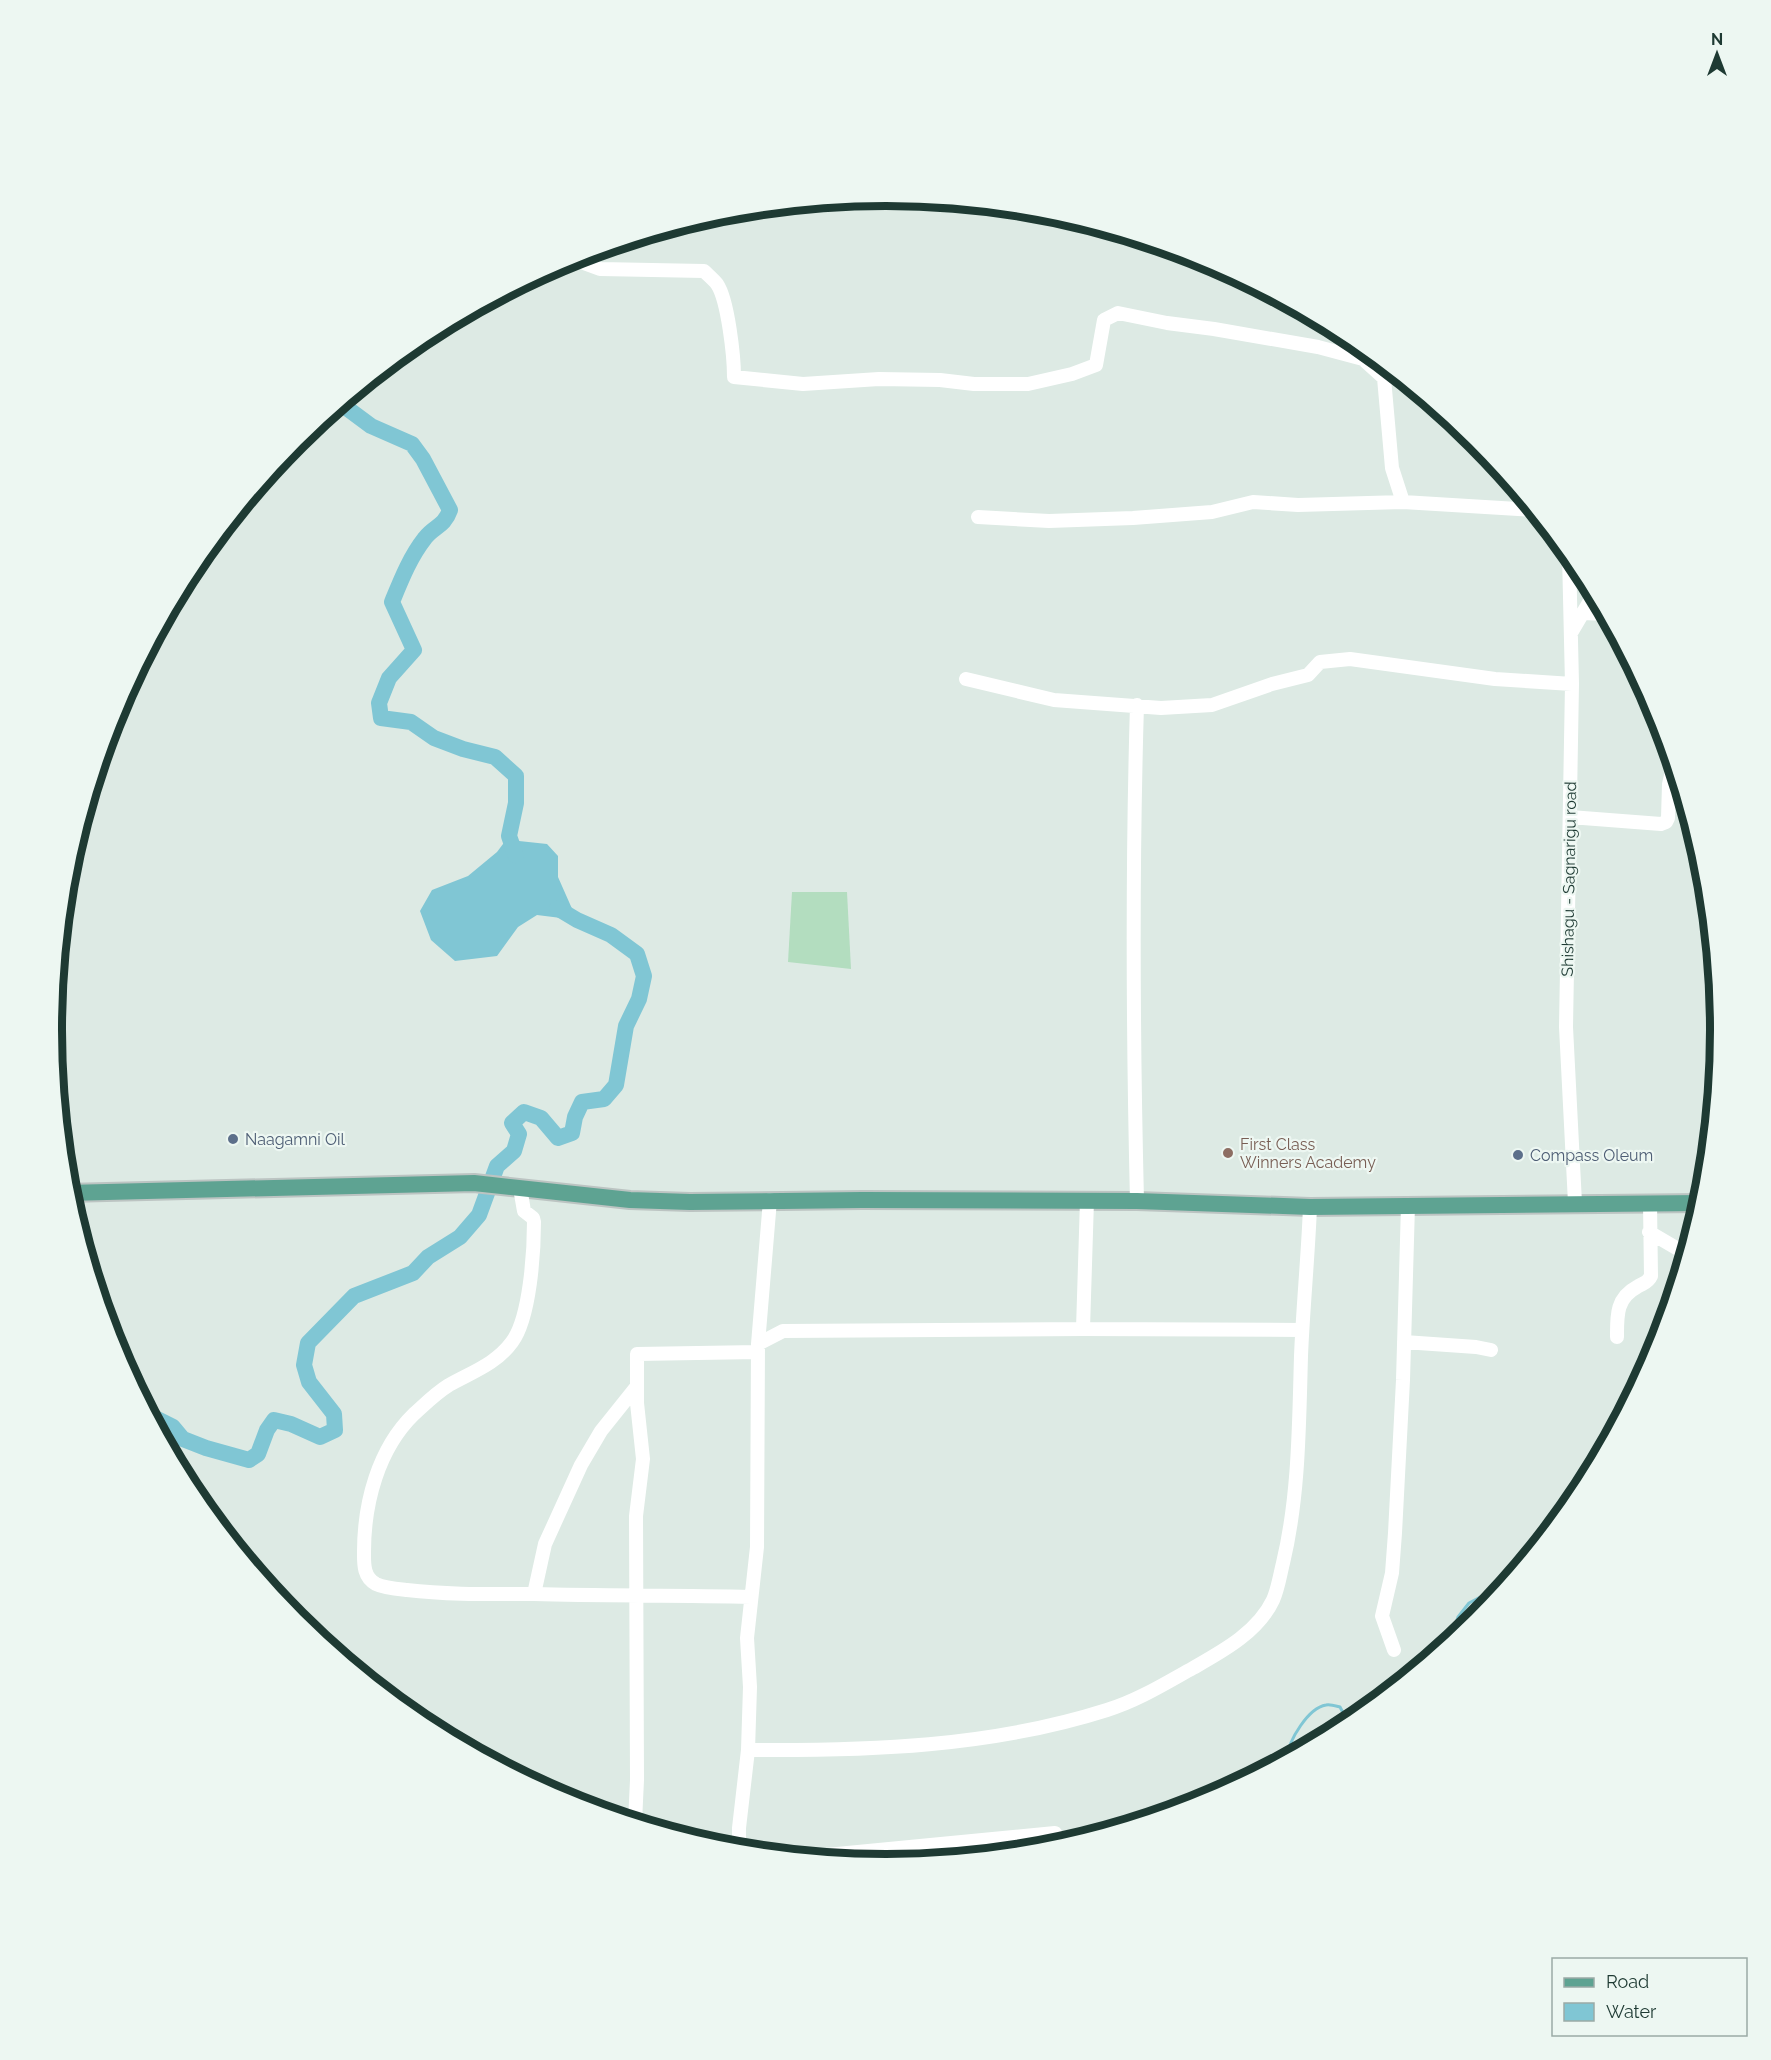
<svg xmlns="http://www.w3.org/2000/svg" width="1771" height="2060" viewBox="0 0 1771 2060" font-family="Raleway,sans-serif">
<style>
.green{fill:#b3ddbf}
.water{fill:#80c6d4}
.lines{fill:none;stroke-linecap:round;stroke-linejoin:round}
.stream{stroke:#80c6d4;stroke-width:3}
.river{stroke:#80c6d4;stroke-width:16}
.major-casing{stroke:#bcc4c2;stroke-width:20}
.minor{stroke:#fff;stroke-width:14}
.major{stroke:#5ea392;stroke-width:16}
.service-dot{fill:#5c6f8a;stroke:#edf7f2;stroke-width:2}
.education-dot{fill:#8d6e63;stroke:#edf7f2;stroke-width:2}
.labels{text-anchor:middle;dominant-baseline:central;stroke-width:4.5;stroke-linejoin:round;paint-order:stroke}
.street-label{font-size:16px;fill:#1e3a33;stroke:#edf7f2}
.service-label{font-size:16px;fill:#4e5e75;stroke:#edf7f2;text-anchor:start}
.education-label{font-size:16px;fill:#785e54;stroke:#edf7f2;text-anchor:start}
.rim{fill:none;stroke:#1e3a33;stroke-width:8}
</style>
<rect width="100%" height="100%" fill="#ddeae4"/>
<path class="green" d="M 792,892 L 847,892 L 851,969 L 788,962 Z"/>
<path class="water" d="M 509,836 L 519,841 L 547,844 L 558,856 L 558,877 L 577,920 L 537,915 L 518,927 L 497,956 L 455,961 L 431,940 L 420,911 L 432,890 L 468,876 L 497,852 Z"/>
<g class="lines">
<path class="stream" d="M 1450,1641 L 1458,1617 L 1469,1603 L 1488,1593 L 1516,1571
M 1287,1757 C 1289,1740 1308,1708 1326,1705 C 1330,1704 1336,1706 1340,1707 L 1349,1724"/>
<path class="river" d="M 340,403 L 371,426 L 412,444 L 423,459 L 450,510 C 444,527 434,526 425,538 C 410,557 401,580 392,602 L 414,650 L 389,678 L 379,703 L 381,718 L 411,722 L 434,738 L 463,749 L 495,757 L 516,776 L 516,803 L 509,836 L 516,856
M 152,1419 L 153,1417 L 173,1427 L 183,1439 L 206,1448 L 249,1460 L 258,1454 L 267,1430 L 274,1420 L 291,1424 L 320,1437 L 335,1430 L 334,1414 L 309,1382 L 304,1365 L 308,1343 L 354,1296 L 413,1273 L 428,1257 L 460,1237 L 479,1215 L 497,1166 L 514,1151 L 519,1134 L 512,1123 L 524,1112 L 541,1118 L 558,1138 L 572,1133 L 575,1117 L 582,1102 L 604,1099 L 616,1085 L 626,1026 L 639,999 L 644,976 L 637,954 L 611,935 L 577,920 L 557,908"/>
<defs>
<path id="major" d="M 67,1193 L 474,1183 L 630,1200 L 690,1202 L 862,1200 L 1137,1201 L 1310,1207 L 1701,1203"/>
</defs>
<use href="#major" class="major-casing"/>
<path class="minor" d="M 570,258 L 600,269 L 704,271 C 708,275 714,280 717,284 C 728,300 734,357 734,377 L 803,384 L 879,379 L 940,380 L 974,384 L 1028,384 L 1072,374 L 1096,365 L 1104,320 L 1118,313 L 1167,323 L 1214,329 L 1318,347 L 1363,359 L 1384,378 L 1392,468 L 1403,502
M 978,517 L 1049,521 L 1133,518 L 1212,512 L 1253,502 L 1298,505 L 1403,502 L 1533,510
M 1569,554 L 1572,684 L 1566,1027 L 1575,1203
M 1583,613 L 1605,614
M 1571,633 L 1594,594
M 966,679 L 1054,700 L 1161,708 L 1212,705 L 1272,684 L 1308,675 L 1320,662 L 1350,659 L 1495,679 L 1572,684
M 1137,705 C 1132,871 1133,1035 1137,1201
M 1570,817 L 1661,824 L 1666,822 L 1668,818 L 1669,784 L 1673,767
M 520,1188 L 524,1211 L 533,1218 L 534,1222 C 534,1252 530,1318 512,1342 C 496,1364 472,1372 449,1385 C 436,1393 425,1404 414,1414 C 378,1449 364,1503 364,1552 C 364,1563 363,1577 376,1584 C 384,1588 397,1589 407,1590 C 449,1595 492,1594 534,1594 L 545,1544 L 581,1465 L 601,1431 L 637,1386
M 1649,1232 L 1678,1249 L 1685,1257
M 1083,1329 L 1087,1200
M 1617,1337 C 1617,1316 1616,1298 1637,1287 C 1643,1283 1648,1283 1651,1276 L 1650,1203
M 1404,1342 L 1476,1347 L 1491,1350
M 758,1344 L 783,1331 L 1083,1329 L 1302,1330
M 534,1594 C 607,1596 679,1595 751,1597
M 1394,1650 L 1382,1616 L 1392,1573 L 1395,1533 L 1403,1380 L 1408,1205
M 748,1750 C 868,1751 991,1747 1107,1710 C 1137,1701 1166,1683 1193,1668 C 1223,1651 1258,1632 1273,1600 C 1278,1589 1280,1575 1283,1563 C 1299,1496 1299,1425 1301,1356 C 1303,1307 1308,1257 1310,1207
M 635,1822 L 637,1780 L 636,1516 L 643,1459 L 637,1403 L 637,1354 L 758,1352
M 739,1850 L 739,1828 L 748,1750 L 750,1687 L 747,1638 L 757,1547 L 758,1344 L 770,1200
M 806,1857 L 1055,1833"/>
<use href="#major" class="major"/>
</g>
<g class="service-dot">
<circle cx="233" cy="1139" r="6"/>
<circle cx="1518" cy="1155" r="6"/>
</g>
<circle class="education-dot" cx="1228" cy="1153" r="6"/>
<g class="labels">
<g class="street-label">
<text transform="translate(1569 879) rotate(-89)">Shishagu - Sagnarigu road</text>
</g>
<g class="service-label">
<text x="245" y="1139">Naagamni Oil</text>
<text x="1530" y="1155">Compass Oleum</text>
</g>
<g class="education-label">
<text x="1240" y="1144">First Class<tspan x="1240" dy="18">Winners Academy</tspan></text>
</g>
</g>
<path d="M0 0H1771V2060H0ZM62 1030a824 824 0 1 1 1648 0a824 824 0 1 1-1648 0Z" fill="#edf7f2" fill-rule="evenodd"/>
<path class="rim" d="M62 1030a824 824 0 1 1 1648 0a824 824 0 1 1-1648 0Z"/>
<rect x="1552" y="1958" width="195" height="78" fill="#edf7f2" stroke="#9aaba6" stroke-width="1.5"/>
<rect x="1564" y="1978" width="30" height="9" fill="#5ea392" stroke="#9aaba6" stroke-width="1.5"/>
<text x="1606" y="1988" font-size="18" fill="#1e3a33">Road</text>
<rect x="1564" y="2003" width="30" height="18" fill="#80c6d4" stroke="#9aaba6" stroke-width="1.5"/>
<text x="1606" y="2018" font-size="18" fill="#1e3a33">Water</text>
<g transform="translate(1717 54)" stroke="#edf7f2" stroke-width="4.5" paint-order="stroke">
<path d="M0-4.5L10 22L0 15L-10 22Z" fill="#1e3a33"/>
<text y="-9" font-size="16" font-weight="bold" text-anchor="middle" fill="#1e3a33">N</text>
</g>
</svg>
